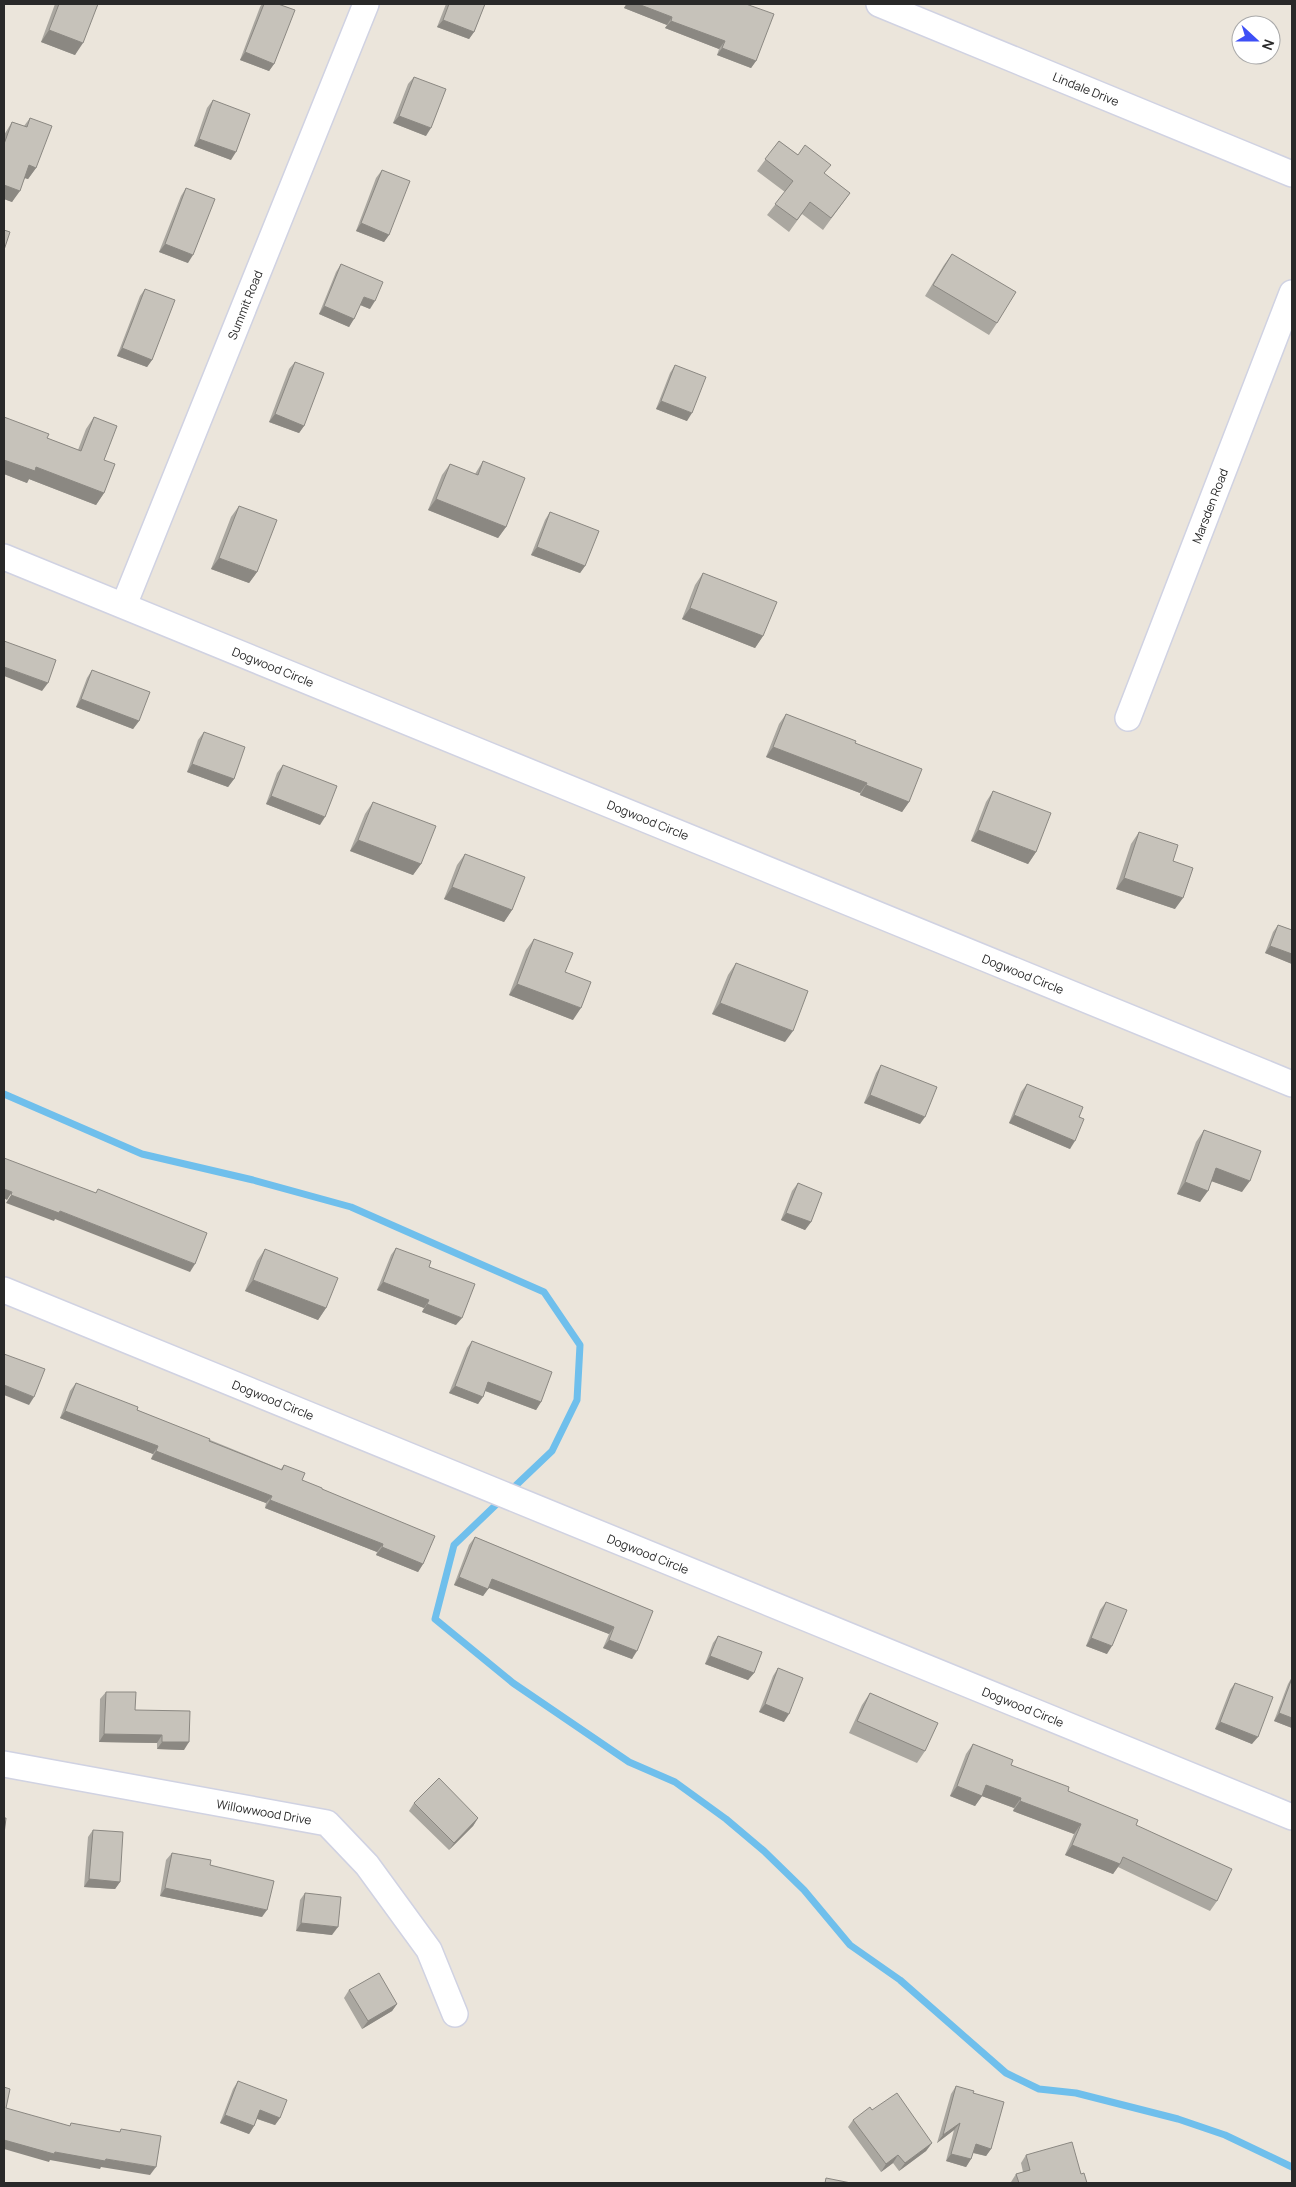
<svg xmlns="http://www.w3.org/2000/svg" width="1296" height="2187" viewBox="0 0 1296 2187" font-family="Manrope,sans-serif">
<style>
.lines{fill:none;stroke-linecap:round;stroke-linejoin:round}
.stream{stroke:#6fbfec;stroke-width:7}
.minor-casing{stroke:#d0d2e2;stroke-width:28}
.minor{stroke:#fff;stroke-width:25}
.wall{fill:#aaa7a0}
.shaded-wall{fill:#8b8882}
.building{fill:#c6c2ba;stroke:#8b8882}
.labels{text-anchor:middle;dominant-baseline:central;stroke-width:5;stroke-linejoin:round;paint-order:stroke}
.street-label{font-size:12px;fill:#292929;stroke:#fff}
</style>
<rect width="100%" height="100%" fill="#ebe5db"/>
<g class="lines">
<path class="stream" d="M 4,1094 L 142,1154 L 253,1180 L 351,1207 L 544,1292 L 580,1345 L 577,1400 L 552,1451 L 509,1492
M 502,1499 L 454,1545 L 435,1619 L 513,1683 L 629,1762 L 675,1782 L 726,1819 L 764,1851 L 804,1890 L 850,1945 L 900,1980 L 1006,2073 L 1039,2089 L 1076,2093 L 1178,2119 L 1225,2135 L 1292,2167"/>
<defs>
<path id="minor" d="M 879,4 L 1292,174
M 4,557 L 1292,1084
M 124,605 L 366,4
M 1128,718 L 1292,293
M 4,1290 L 1292,1817
M 4,1764 L 327,1823 L 367,1865 L 429,1950 L 455,2014"/>
</defs>
<use href="#minor" class="minor-casing"/>
<use href="#minor" class="minor"/>
</g>
<path class="wall" d="M 55,4 L 98,4 L 75,55 L 41,42 Z
M 262,4 L 278,4 L 274,64 L 269,71 L 240,60 L 260,7 Z
M 446,4 L 485,4 L 474,32 L 469,39 L 437,27 Z
M 626,4 L 746,4 L 756,61 L 751,68 L 717,55 L 719,49 L 665,28 L 667,25 L 624,8 Z
M 414,77 L 426,136 L 393,123 L 408,84 Z
M 213,100 L 231,160 L 194,146 L 207,108 Z
M 30,118 L 36,168 L 28,179 L 25,178 L 12,202 L 4,199 L 4,135 L 12,122 L 24,126 Z
M 779,141 L 850,193 L 823,230 L 802,214 L 789,232 L 767,215 L 785,192 L 757,171 Z
M 382,170 L 389,235 L 384,242 L 356,231 L 376,178 Z
M 186,188 L 188,263 L 159,252 L 181,196 Z
M 952,254 L 997,323 L 989,335 L 925,296 L 944,265 Z
M 341,264 L 370,309 L 360,305 L 349,327 L 319,314 L 336,272 Z
M 145,289 L 152,360 L 147,367 L 117,356 L 140,296 Z
M 295,362 L 304,426 L 299,433 L 269,422 L 289,369 Z
M 675,365 L 687,421 L 656,409 L 670,373 Z
M 4,417 L 47,438 L 78,450 L 86,429 L 94,417 L 104,460 L 104,493 L 96,505 L 29,479 L 27,483 L 4,474 Z
M 483,461 L 506,527 L 498,538 L 428,510 L 442,475 L 450,464 L 475,474 Z
M 239,506 L 257,572 L 249,583 L 211,569 L 231,517 Z
M 550,512 L 585,566 L 580,573 L 531,555 L 545,520 Z
M 703,573 L 763,636 L 755,648 L 682,619 L 695,585 Z
M 92,670 L 139,721 L 133,729 L 76,707 L 87,678 Z
M 786,714 L 855,743 L 909,802 L 902,812 L 860,795 L 860,793 L 766,757 L 779,724 Z
M 204,732 L 234,779 L 228,787 L 187,772 L 198,740 Z
M 283,765 L 320,825 L 266,804 L 277,773 Z
M 993,791 L 1036,852 L 1028,864 L 971,841 L 986,802 Z
M 373,802 L 421,864 L 413,875 L 350,851 L 365,814 Z
M 1139,832 L 1173,861 L 1175,909 L 1116,889 L 1131,844 Z
M 465,854 L 512,910 L 504,922 L 444,899 L 457,865 Z
M 1278,925 L 1292,930 L 1292,964 L 1265,953 L 1273,932 Z
M 534,939 L 565,972 L 573,1020 L 509,995 L 526,950 Z
M 736,963 L 785,1042 L 712,1014 L 728,975 Z
M 881,1065 L 920,1124 L 864,1103 L 876,1073 Z
M 1027,1084 L 1079,1117 L 1070,1149 L 1009,1123 L 1021,1092 Z
M 1204,1130 L 1242,1192 L 1212,1181 L 1200,1202 L 1177,1194 L 1196,1142 Z
M 798,1183 L 811,1222 L 805,1230 L 781,1220 L 792,1191 Z
M 396,1248 L 429,1267 L 456,1325 L 422,1312 L 424,1308 L 377,1290 L 391,1255 Z
M 265,1249 L 326,1308 L 318,1320 L 245,1291 L 257,1261 Z
M 472,1341 L 541,1402 L 536,1410 L 485,1391 L 478,1404 L 449,1393 L 467,1348 Z
M 76,1383 L 137,1410 L 281,1469 L 284,1465 L 302,1480 L 322,1489 L 423,1564 L 418,1572 L 376,1555 L 377,1552 L 265,1508 L 266,1503 L 151,1459 L 153,1454 L 60,1418 L 70,1391 Z
M 475,1537 L 653,1611 L 632,1659 L 603,1648 L 609,1634 L 489,1588 L 483,1596 L 454,1585 L 469,1545 Z
M 1106,1602 L 1107,1654 L 1086,1646 L 1100,1610 Z
M 718,1636 L 754,1673 L 748,1680 L 705,1664 L 713,1643 Z
M 778,1668 L 784,1722 L 759,1712 L 773,1676 Z
M 1292,1677 L 1292,1728 L 1274,1721 L 1288,1684 Z
M 1235,1683 L 1252,1744 L 1215,1729 L 1230,1690 Z
M 106,1692 L 135,1710 L 184,1750 L 157,1749 L 157,1743 L 99,1742 L 100,1699 Z
M 870,1693 L 925,1751 L 917,1763 L 849,1733 L 862,1705 Z
M 973,1744 L 1011,1765 L 1068,1791 L 1136,1825 L 1217,1901 L 1210,1911 L 1118,1867 L 1113,1874 L 1065,1855 L 1074,1834 L 1013,1811 L 1014,1808 L 982,1796 L 975,1806 L 950,1796 L 966,1754 Z
M 414,1803 L 478,1818 L 473,1826 L 449,1850 L 409,1811 Z
M 93,1830 L 120,1882 L 115,1889 L 84,1887 L 88,1837 Z
M 172,1853 L 210,1865 L 262,1917 L 160,1896 L 166,1860 Z
M 305,1893 L 332,1935 L 296,1931 L 300,1900 Z
M 349,1990 L 397,2004 L 392,2011 L 362,2029 L 344,1998 Z
M 238,2081 L 280,2118 L 275,2125 L 257,2119 L 254,2126 L 249,2134 L 220,2123 L 233,2089 Z
M 956,2086 L 973,2093 L 991,2149 L 986,2156 L 973,2153 L 971,2159 L 966,2167 L 946,2161 L 954,2130 L 937,2143 L 951,2094 Z
M 872,2110 L 932,2143 L 926,2151 L 899,2171 L 893,2163 L 881,2172 L 848,2127 L 853,2120 Z
M 1026,2155 L 1087,2183 L 1012,2183 L 1011,2182 L 1016,2174 L 1023,2172 L 1021,2163 Z"/>
<path class="shaded-wall" d="M 627,4 L 638,4 L 672,17 L 667,25 L 624,8 Z
M 443,20 L 474,32 L 469,39 L 437,27 Z
M 671,21 L 725,41 L 719,49 L 665,28 Z
M 49,30 L 83,43 L 75,55 L 41,42 Z
M 722,48 L 756,61 L 751,68 L 717,55 Z
M 245,52 L 274,64 L 269,71 L 240,60 Z
M 399,116 L 431,128 L 426,136 L 393,123 Z
M 199,139 L 236,152 L 231,160 L 194,146 Z
M 29,165 L 36,168 L 28,179 L 21,177 Z
M 4,185 L 20,191 L 12,202 L 4,199 Z
M 361,223 L 389,235 L 384,242 L 356,231 Z
M 165,244 L 193,255 L 188,263 L 159,252 Z
M 364,297 L 375,301 L 370,309 L 358,304 Z
M 324,306 L 354,319 L 349,327 L 319,314 Z
M 122,348 L 152,360 L 147,367 L 117,356 Z
M 661,401 L 692,413 L 687,421 L 656,409 Z
M 275,414 L 304,426 L 299,433 L 269,422 Z
M 4,460 L 36,467 L 104,493 L 96,505 L 29,479 L 27,483 L 4,474 Z
M 436,499 L 506,527 L 498,538 L 428,510 Z
M 537,547 L 585,566 L 580,573 L 531,555 Z
M 219,558 L 257,572 L 249,583 L 211,569 Z
M 690,608 L 763,636 L 755,648 L 682,619 Z
M 4,667 L 48,683 L 42,691 L 4,676 Z
M 81,699 L 139,721 L 133,729 L 76,707 Z
M 773,747 L 867,783 L 860,793 L 766,757 Z
M 192,764 L 234,779 L 228,787 L 187,772 Z
M 866,785 L 909,802 L 902,812 L 860,795 Z
M 271,796 L 325,817 L 320,825 L 266,804 Z
M 978,830 L 1036,852 L 1028,864 L 971,841 Z
M 358,840 L 421,864 L 413,875 L 350,851 Z
M 1124,878 L 1183,898 L 1175,909 L 1116,889 Z
M 452,887 L 512,910 L 504,922 L 444,899 Z
M 1270,946 L 1292,954 L 1292,964 L 1265,953 Z
M 517,984 L 581,1008 L 573,1020 L 509,995 Z
M 720,1003 L 793,1031 L 785,1042 L 712,1014 Z
M 870,1095 L 925,1117 L 920,1124 L 864,1103 Z
M 1014,1115 L 1075,1141 L 1070,1149 L 1009,1123 Z
M 1216,1168 L 1250,1181 L 1242,1192 L 1208,1180 Z
M 1185,1182 L 1208,1191 L 1200,1202 L 1177,1194 Z
M 4,1189 L 12,1192 L 7,1200 L 4,1198 Z
M 11,1195 L 60,1211 L 195,1264 L 190,1272 L 55,1219 L 54,1221 L 6,1203 Z
M 786,1213 L 811,1222 L 805,1230 L 781,1220 Z
M 253,1280 L 326,1308 L 318,1320 L 245,1291 Z
M 383,1282 L 429,1300 L 424,1308 L 377,1290 Z
M 427,1304 L 462,1318 L 456,1325 L 422,1312 Z
M 488,1382 L 541,1402 L 536,1410 L 483,1390 Z
M 4,1385 L 34,1397 L 29,1405 L 4,1395 Z
M 455,1386 L 483,1397 L 478,1404 L 449,1393 Z
M 65,1411 L 158,1446 L 153,1454 L 60,1418 Z
M 156,1451 L 272,1496 L 266,1503 L 151,1459 Z
M 270,1500 L 383,1544 L 377,1552 L 265,1508 Z
M 382,1547 L 423,1564 L 418,1572 L 376,1555 Z
M 459,1577 L 488,1589 L 483,1596 L 454,1585 Z
M 492,1579 L 614,1627 L 609,1634 L 487,1587 Z
M 1091,1638 L 1112,1646 L 1107,1654 L 1086,1646 Z
M 609,1640 L 637,1651 L 632,1659 L 603,1648 Z
M 710,1656 L 754,1673 L 748,1680 L 705,1664 Z
M 765,1704 L 789,1714 L 784,1722 L 759,1712 Z
M 1279,1713 L 1292,1718 L 1292,1728 L 1274,1721 Z
M 1220,1722 L 1258,1737 L 1252,1744 L 1215,1729 Z
M 104,1734 L 162,1735 L 157,1743 L 99,1742 Z
M 162,1742 L 189,1742 L 184,1750 L 157,1749 Z
M 986,1785 L 1021,1798 L 1014,1808 L 979,1795 Z
M 957,1786 L 982,1796 L 975,1806 L 950,1796 Z
M 1020,1801 L 1081,1824 L 1074,1834 L 1013,1811 Z
M 478,1818 L 473,1826 L 449,1850 L 454,1843 Z
M 1072,1845 L 1120,1864 L 1113,1874 L 1065,1855 Z
M 89,1879 L 120,1882 L 115,1889 L 84,1887 Z
M 165,1888 L 267,1910 L 262,1917 L 160,1896 Z
M 301,1923 L 338,1927 L 332,1935 L 296,1931 Z
M 397,2004 L 392,2011 L 362,2029 L 368,2021 Z
M 260,2110 L 280,2118 L 275,2125 L 255,2118 Z
M 225,2115 L 254,2126 L 249,2134 L 220,2123 Z
M 960,2123 L 954,2130 L 937,2143 L 943,2135 Z
M 4,2140 L 55,2152 L 106,2159 L 156,2167 L 150,2175 L 101,2167 L 100,2169 L 50,2160 L 49,2162 L 4,2149 Z
M 932,2143 L 926,2151 L 899,2171 L 905,2163 Z
M 976,2144 L 991,2149 L 986,2156 L 970,2152 Z
M 951,2154 L 971,2159 L 966,2167 L 946,2161 Z
M 898,2155 L 893,2163 L 881,2172 L 886,2164 Z"/>
<path class="building" d="M 59,4 L 98,4 L 83,43 L 49,30 Z
M 264,4 L 278,4 L 295,10 L 274,64 L 245,52 Z
M 449,4 L 485,4 L 474,32 L 443,20 Z
M 638,4 L 746,4 L 774,14 L 756,61 L 722,48 L 725,41 L 671,21 L 672,17 Z
M 414,77 L 446,89 L 431,128 L 399,116 Z
M 213,100 L 250,114 L 236,152 L 199,139 Z
M 30,118 L 52,126 L 36,168 L 29,165 L 20,191 L 4,185 L 4,144 L 12,122 L 27,127 Z
M 779,141 L 798,155 L 805,145 L 831,165 L 824,173 L 850,193 L 831,218 L 810,202 L 797,220 L 775,204 L 793,181 L 765,159 Z
M 382,170 L 410,181 L 389,235 L 361,223 Z
M 186,188 L 215,199 L 193,255 L 165,244 Z
M 4,230 L 10,232 L 4,250 Z
M 952,254 L 1016,292 L 997,323 L 933,285 Z
M 341,264 L 383,282 L 375,301 L 364,297 L 354,319 L 324,306 Z
M 145,289 L 175,300 L 152,360 L 122,348 Z
M 295,362 L 324,373 L 304,426 L 275,414 Z
M 675,365 L 706,377 L 692,413 L 661,401 Z
M 4,417 L 49,434 L 47,438 L 81,451 L 94,417 L 117,426 L 104,460 L 115,464 L 104,493 L 36,467 L 35,471 L 4,460 Z
M 483,461 L 525,478 L 506,527 L 436,499 L 450,464 L 478,475 Z
M 239,506 L 277,520 L 257,572 L 219,558 Z
M 550,512 L 599,531 L 585,566 L 537,547 Z
M 703,573 L 777,602 L 763,636 L 690,608 Z
M 4,641 L 56,660 L 48,683 L 4,667 Z
M 92,670 L 150,692 L 139,721 L 81,699 Z
M 786,714 L 856,741 L 855,743 L 922,769 L 909,802 L 866,785 L 867,783 L 773,747 Z
M 204,732 L 245,747 L 234,779 L 192,764 Z
M 283,765 L 337,786 L 325,817 L 271,796 Z
M 993,791 L 1051,813 L 1036,852 L 978,830 Z
M 373,802 L 436,826 L 421,864 L 358,840 Z
M 1139,832 L 1178,845 L 1173,861 L 1193,868 L 1183,898 L 1124,878 Z
M 465,854 L 525,877 L 512,910 L 452,887 Z
M 1278,925 L 1292,930 L 1292,954 L 1270,946 Z
M 534,939 L 573,953 L 565,972 L 591,982 L 581,1008 L 517,984 Z
M 736,963 L 808,991 L 793,1031 L 720,1003 Z
M 881,1065 L 937,1087 L 925,1117 L 870,1095 Z
M 1027,1084 L 1083,1107 L 1079,1117 L 1084,1119 L 1075,1141 L 1014,1115 Z
M 1204,1130 L 1261,1151 L 1250,1181 L 1216,1168 L 1208,1191 L 1185,1182 Z
M 4,1158 L 96,1193 L 98,1189 L 207,1233 L 195,1264 L 60,1211 L 59,1213 L 11,1195 L 12,1192 L 4,1189 Z
M 798,1183 L 822,1193 L 811,1222 L 786,1213 Z
M 396,1248 L 431,1261 L 429,1267 L 475,1284 L 462,1318 L 427,1304 L 429,1300 L 383,1282 Z
M 265,1249 L 338,1278 L 326,1308 L 253,1280 Z
M 472,1341 L 552,1372 L 541,1402 L 488,1382 L 483,1397 L 455,1386 Z
M 4,1354 L 45,1369 L 34,1397 L 4,1385 Z
M 76,1383 L 138,1407 L 137,1410 L 210,1439 L 209,1441 L 282,1470 L 284,1465 L 305,1473 L 302,1480 L 322,1488 L 322,1489 L 435,1536 L 423,1564 L 382,1547 L 383,1544 L 270,1500 L 272,1496 L 156,1451 L 158,1446 L 65,1411 Z
M 475,1537 L 653,1611 L 637,1651 L 609,1640 L 614,1627 L 492,1579 L 488,1589 L 459,1577 Z
M 1106,1602 L 1127,1610 L 1112,1646 L 1091,1638 Z
M 718,1636 L 762,1652 L 754,1673 L 710,1656 Z
M 778,1668 L 803,1678 L 789,1714 L 765,1704 Z
M 1292,1678 L 1292,1718 L 1279,1713 Z
M 1235,1683 L 1273,1697 L 1258,1737 L 1220,1722 Z
M 106,1692 L 136,1692 L 135,1710 L 190,1711 L 189,1742 L 162,1742 L 162,1735 L 104,1734 Z
M 870,1693 L 938,1723 L 925,1751 L 857,1721 Z
M 973,1744 L 1013,1760 L 1011,1765 L 1069,1787 L 1068,1791 L 1138,1820 L 1136,1825 L 1232,1869 L 1217,1901 L 1123,1857 L 1120,1864 L 1072,1845 L 1081,1824 L 1020,1801 L 1021,1798 L 986,1785 L 982,1796 L 957,1786 Z
M 439,1778 L 478,1818 L 454,1843 L 414,1803 Z
M 4,1818 L 6,1818 L 4,1834 Z
M 93,1830 L 123,1832 L 120,1882 L 89,1879 Z
M 172,1853 L 211,1860 L 210,1865 L 274,1881 L 267,1910 L 165,1888 Z
M 305,1893 L 341,1897 L 338,1927 L 301,1923 Z
M 379,1973 L 397,2004 L 368,2021 L 349,1990 Z
M 238,2081 L 287,2100 L 280,2118 L 260,2110 L 254,2126 L 225,2115 Z
M 956,2086 L 974,2091 L 973,2093 L 1004,2102 L 991,2149 L 976,2144 L 971,2159 L 951,2154 L 960,2123 L 943,2135 Z
M 4,2087 L 10,2089 L 6,2108 L 70,2126 L 71,2123 L 120,2132 L 121,2129 L 161,2136 L 156,2167 L 106,2159 L 105,2161 L 55,2152 L 54,2154 L 4,2140 Z
M 897,2093 L 932,2143 L 905,2163 L 898,2155 L 886,2164 L 853,2120 L 870,2107 L 872,2110 Z
M 1072,2142 L 1081,2174 L 1084,2173 L 1087,2183 L 1019,2183 L 1016,2174 L 1030,2170 L 1026,2155 Z
M 826,2178 L 851,2183 L 825,2183 Z"/>
<g class="labels">
<g class="street-label">
<text transform="translate(1086 89) rotate(22)">Lindale Drive</text>
<text transform="translate(245 305) rotate(-68)">Summit Road</text>
<text transform="translate(1210 506) rotate(-69)">Marsden Road</text>
<text transform="translate(273 667) rotate(22)">Dogwood Circle</text>
<text transform="translate(648 820) rotate(22)">Dogwood Circle</text>
<text transform="translate(1023 974) rotate(22)">Dogwood Circle</text>
<text transform="translate(273 1400) rotate(22)">Dogwood Circle</text>
<text transform="translate(648 1554) rotate(22)">Dogwood Circle</text>
<text transform="translate(1023 1707) rotate(22)">Dogwood Circle</text>
<text transform="translate(264 1812) rotate(10)">Willowwood Drive</text>
</g>
</g>
<rect width="1296" height="2187" fill="none" stroke="#292929" stroke-width="10"/>
<g transform="translate(1256 40) rotate(111)"><circle r="24" fill="#ffffff" stroke="#a9a9a9"/>
<path d="M0-4L9 19L0 12L-9 19Z" fill="#3d4ff6"/>
<text y="-8" font-size="14" font-weight="bold" text-anchor="middle" fill="#292929">N</text>
</g>
</svg>
